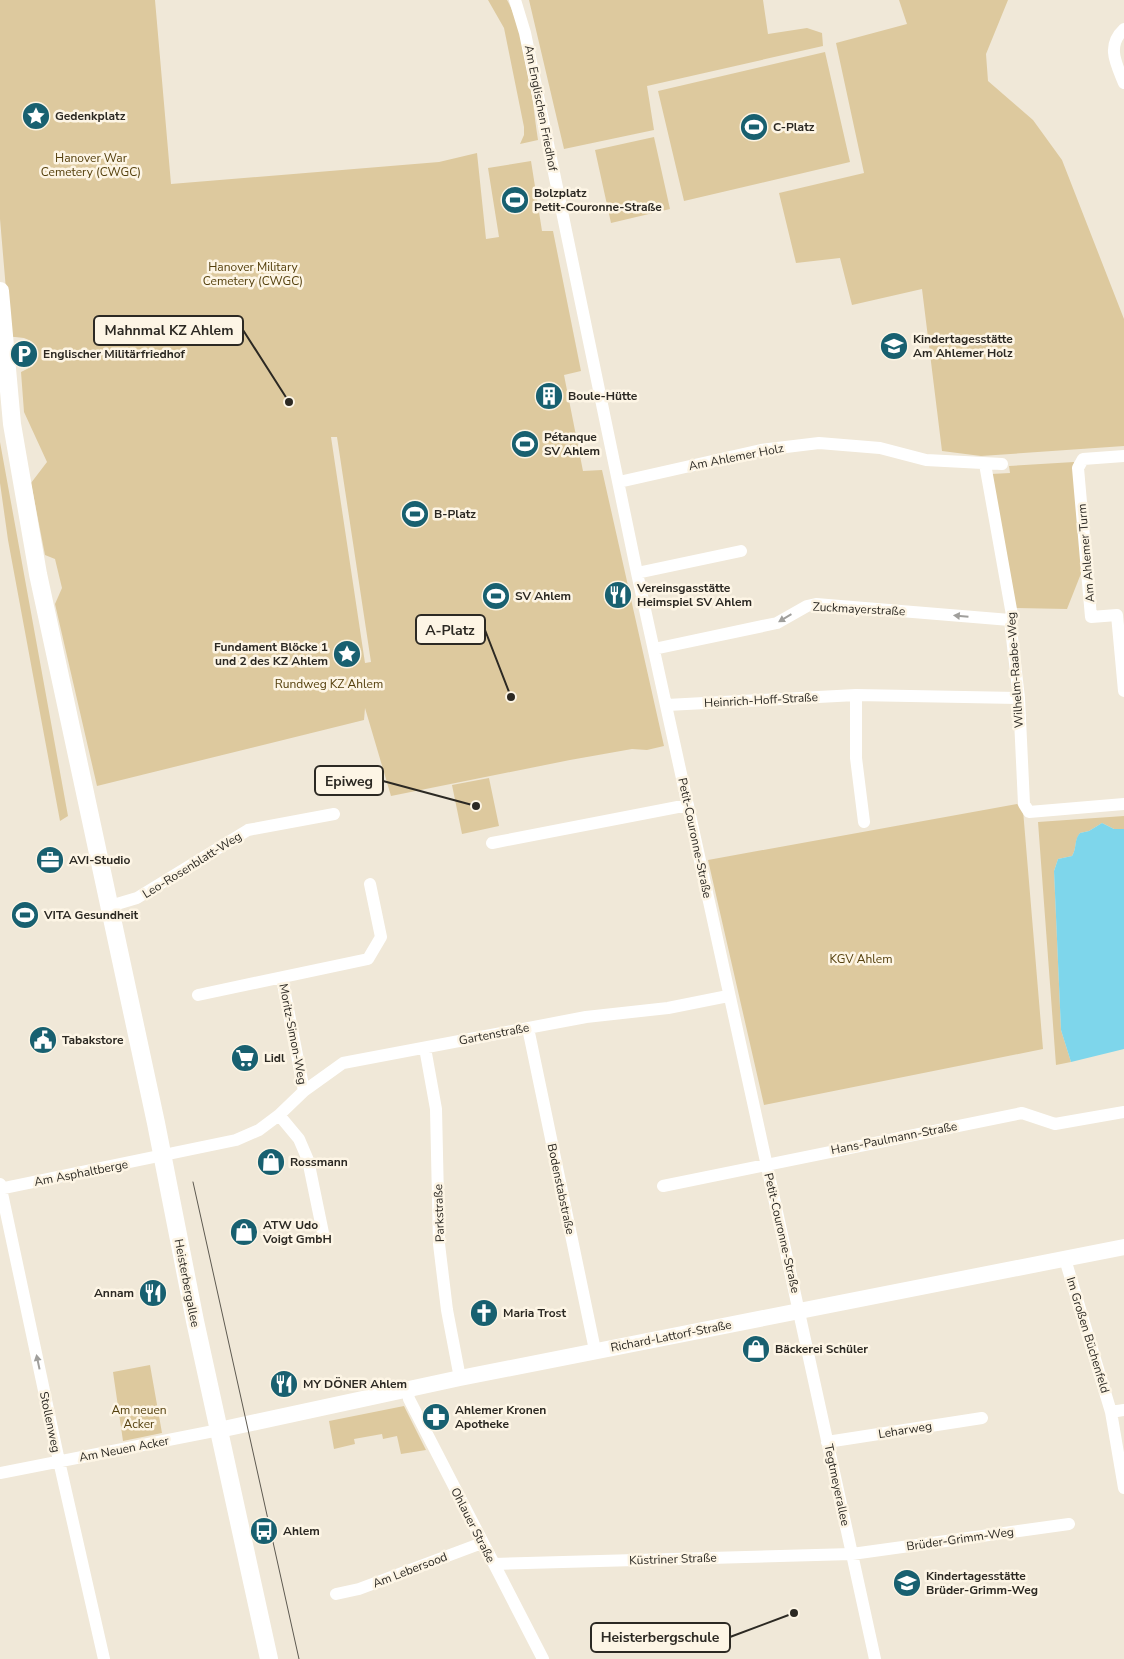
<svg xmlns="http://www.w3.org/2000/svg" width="1124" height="1659" viewBox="0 0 1124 1659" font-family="'Nunito Sans',sans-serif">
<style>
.green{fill:#ddc99e;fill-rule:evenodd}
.water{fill:#7ed6eb}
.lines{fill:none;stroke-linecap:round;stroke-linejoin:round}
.minor{stroke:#fff;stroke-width:12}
.tertiary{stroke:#fff;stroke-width:16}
.secondary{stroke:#fff;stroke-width:18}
.tram{stroke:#5d5950;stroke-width:1}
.oneway{fill:#a09f9c}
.labels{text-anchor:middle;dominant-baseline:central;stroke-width:5;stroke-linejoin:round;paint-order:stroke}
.street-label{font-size:12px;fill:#2c2923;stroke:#fdf5e5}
.poi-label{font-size:12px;font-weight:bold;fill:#2c2923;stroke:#fdf5e5;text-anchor:start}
.park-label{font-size:12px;fill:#55400d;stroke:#fdf5e5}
.leader{fill:none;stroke:#2c2923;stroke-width:2}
.callout-dot{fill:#2c2923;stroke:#fdf5e5;stroke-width:2}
.callout{fill:#fdf5e5;stroke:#2c2923;stroke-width:2}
.callout-label{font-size:14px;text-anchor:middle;font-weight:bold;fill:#2c2923}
</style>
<rect width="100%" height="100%" fill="#f0e8d8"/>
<path class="green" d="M 0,0 L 155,0 L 171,184 L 439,162 L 477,153 L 486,239 L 499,237 L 488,168 L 531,161 L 542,231 L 553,231 L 581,371 L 564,375 L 583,471 L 602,470 L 664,746 L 647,750 L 632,749 L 570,760 L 391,796 L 365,708 L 364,720 L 97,786 L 55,604 L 62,588 L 55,559 L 45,555 L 31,483 L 47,462 L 24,412 L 21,372 L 33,366 L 38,353 C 34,338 24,337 10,337 L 0,219 ZM 331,437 L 337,437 L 371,662 L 365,663 Z
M 488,0 L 507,0 C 527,36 532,99 538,140 L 520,144 L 524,135 L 524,127 L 504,28 Z
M 529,0 L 763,0 L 768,34 L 807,28 L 822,33 L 823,46 L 647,86 L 654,130 L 564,149 Z
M 899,0 L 1008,0 L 986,54 L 988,81 L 1033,120 L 1062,160 L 1124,319 L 1124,446 L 981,456 L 942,451 L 922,289 L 852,305 L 840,258 L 796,263 L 779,193 L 864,173 L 836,43 L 907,24 Z
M 825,52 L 850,162 L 684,201 L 658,91 Z
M 654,137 L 670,209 L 611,223 L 595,150 Z
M 0,442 L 68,816 L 60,821 L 8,540 L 0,483 Z
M 1074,462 L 1082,571 L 1067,609 L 1014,608 L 991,474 L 1010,473 L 1009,466 Z
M 489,778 L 499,826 L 462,834 L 452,785 Z
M 1017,804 L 1023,810 L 1043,1049 L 764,1105 L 708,860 Z
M 1124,816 L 1124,829 L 1114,829 L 1102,823 L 1089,831 L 1080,833 C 1074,840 1077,848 1072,856 L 1058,859 L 1054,871 L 1061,1030 L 1071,1062 L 1056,1065 L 1038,822 Z
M 150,1365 L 162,1433 L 123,1441 L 113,1372 Z
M 404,1406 L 426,1450 L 401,1454 L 397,1436 L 383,1439 L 382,1434 L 354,1439 L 355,1444 L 334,1449 L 329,1421 Z"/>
<path class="water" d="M 1102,823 L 1114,829 L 1124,829 L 1124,1049 L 1071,1062 L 1061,1030 L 1054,871 L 1058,859 L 1072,856 C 1077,848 1074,839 1080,833 L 1089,831 Z"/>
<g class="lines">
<path class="minor" d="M 515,0 L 525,33 L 637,573 L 875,1659
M 1124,29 C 1106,46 1116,63 1124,83
M 1124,456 L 1083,459 L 1078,468 L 1091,617 L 1117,615 L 1124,691
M 985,464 L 1012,615 L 1010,620 L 1019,698 L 1024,804 L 1029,812 L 1124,804
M 619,482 L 761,450 L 819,443 L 880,448 L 926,460 L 1002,464
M 637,573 L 741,551
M 654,649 L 777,623 L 807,606 L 816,604 L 1010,620
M 856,695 L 856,758 L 864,822
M 667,705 L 856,695 L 1019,698
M 492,843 L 688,805
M 110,906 L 137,898 L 248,830 L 334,814
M 282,978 L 304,1091
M 198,995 L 368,959 L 381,937 L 370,884
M 528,1028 L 595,1350
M 425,1048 L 436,1109 L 439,1244 L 447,1310 L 460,1378
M 279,1115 L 299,1139 L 308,1160 L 323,1233
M 0,1184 L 59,1461 L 104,1659
M 663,1186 L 1022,1113 L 1055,1124 L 1124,1112
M 0,1189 L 236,1140 L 259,1130 L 279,1115 L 304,1091 L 343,1063 L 586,1017 L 668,1008 L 728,996
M 1065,1259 L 1111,1412 L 1124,1410
M 407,1389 L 409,1399 L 543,1659
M 1111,1412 L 1124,1488
M 827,1442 L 982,1418
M 0,1473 L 219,1430
M 494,1564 L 852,1554 L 1069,1524
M 336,1594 L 359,1589 L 482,1543"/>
<path class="tertiary" d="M 219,1430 L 460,1378 L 1124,1247"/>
<path class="secondary" d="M 0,291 L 12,424 L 38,574 L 156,1123 L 195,1321 L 269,1659"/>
<path class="tram" d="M 193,1182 L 299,1659"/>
</g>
<defs><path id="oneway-solid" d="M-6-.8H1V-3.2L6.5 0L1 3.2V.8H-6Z" transform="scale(1.25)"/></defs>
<g class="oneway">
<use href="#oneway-solid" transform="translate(961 616) rotate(-175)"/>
<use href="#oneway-solid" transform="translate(785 618) rotate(149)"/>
<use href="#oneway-solid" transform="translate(38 1362) rotate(-102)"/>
</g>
<defs>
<symbol id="sight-disc" viewBox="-11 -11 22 22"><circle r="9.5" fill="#186070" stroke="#fdf5e5"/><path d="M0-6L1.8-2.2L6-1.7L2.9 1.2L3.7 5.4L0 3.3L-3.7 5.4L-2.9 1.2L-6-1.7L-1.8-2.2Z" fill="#fff"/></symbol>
<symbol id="stadium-disc" viewBox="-11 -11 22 22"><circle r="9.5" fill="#186070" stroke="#fdf5e5"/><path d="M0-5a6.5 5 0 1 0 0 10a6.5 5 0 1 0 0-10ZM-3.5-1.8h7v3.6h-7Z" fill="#fff"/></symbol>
<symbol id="school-disc" viewBox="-11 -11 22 22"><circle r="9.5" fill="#186070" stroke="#fdf5e5"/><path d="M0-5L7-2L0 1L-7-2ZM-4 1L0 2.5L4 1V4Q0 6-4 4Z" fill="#fff"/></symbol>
<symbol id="parking-disc" viewBox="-11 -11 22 22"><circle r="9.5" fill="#186070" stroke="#fdf5e5"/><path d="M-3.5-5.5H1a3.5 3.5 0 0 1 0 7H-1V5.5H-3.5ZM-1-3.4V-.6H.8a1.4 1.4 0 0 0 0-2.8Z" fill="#fff"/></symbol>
<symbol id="building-disc" viewBox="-11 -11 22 22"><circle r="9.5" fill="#186070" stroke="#fdf5e5"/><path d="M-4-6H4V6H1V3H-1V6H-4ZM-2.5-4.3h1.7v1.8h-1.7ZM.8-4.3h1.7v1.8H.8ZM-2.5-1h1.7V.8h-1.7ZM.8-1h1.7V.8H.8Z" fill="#fff"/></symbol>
<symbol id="restaurant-disc" viewBox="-11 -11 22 22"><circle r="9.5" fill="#186070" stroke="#fdf5e5"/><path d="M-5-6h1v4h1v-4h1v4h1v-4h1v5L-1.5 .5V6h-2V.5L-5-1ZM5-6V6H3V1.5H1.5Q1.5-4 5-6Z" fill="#fff"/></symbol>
<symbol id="office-disc" viewBox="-11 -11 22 22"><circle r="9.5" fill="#186070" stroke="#fdf5e5"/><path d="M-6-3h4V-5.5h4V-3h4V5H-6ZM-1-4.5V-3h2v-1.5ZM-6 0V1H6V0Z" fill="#fff"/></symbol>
<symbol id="civic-disc" viewBox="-11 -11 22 22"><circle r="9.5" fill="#186070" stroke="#fdf5e5"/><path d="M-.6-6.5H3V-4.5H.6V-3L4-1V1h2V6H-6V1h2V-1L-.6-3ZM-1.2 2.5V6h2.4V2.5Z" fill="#fff"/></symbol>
<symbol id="supermarket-disc" viewBox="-11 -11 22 22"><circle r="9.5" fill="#186070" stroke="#fdf5e5"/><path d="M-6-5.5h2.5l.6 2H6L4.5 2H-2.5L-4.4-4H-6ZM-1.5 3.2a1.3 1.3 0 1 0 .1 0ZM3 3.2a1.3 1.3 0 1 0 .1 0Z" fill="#fff"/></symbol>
<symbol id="shop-disc" viewBox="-11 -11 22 22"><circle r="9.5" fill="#186070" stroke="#fdf5e5"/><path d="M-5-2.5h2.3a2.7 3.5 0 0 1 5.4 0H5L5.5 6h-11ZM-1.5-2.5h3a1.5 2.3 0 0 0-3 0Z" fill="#fff"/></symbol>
<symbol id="church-disc" viewBox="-11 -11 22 22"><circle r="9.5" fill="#186070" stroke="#fdf5e5"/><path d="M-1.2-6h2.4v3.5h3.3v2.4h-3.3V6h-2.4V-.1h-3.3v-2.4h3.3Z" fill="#fff"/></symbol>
<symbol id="pharmacy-disc" viewBox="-11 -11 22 22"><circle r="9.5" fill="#186070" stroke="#fdf5e5"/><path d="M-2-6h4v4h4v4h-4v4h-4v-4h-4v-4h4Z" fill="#fff"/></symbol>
<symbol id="bus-disc" viewBox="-11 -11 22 22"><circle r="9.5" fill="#186070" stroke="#fdf5e5"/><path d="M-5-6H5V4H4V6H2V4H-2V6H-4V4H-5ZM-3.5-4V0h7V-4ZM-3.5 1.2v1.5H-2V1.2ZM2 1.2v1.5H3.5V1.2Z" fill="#fff"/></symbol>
</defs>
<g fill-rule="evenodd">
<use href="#sight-disc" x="20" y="100" width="32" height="32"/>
<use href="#stadium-disc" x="738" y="111" width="32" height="32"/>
<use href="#stadium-disc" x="499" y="184" width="32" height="32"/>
<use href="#school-disc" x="878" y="330" width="32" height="32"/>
<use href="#parking-disc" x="8" y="338" width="32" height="32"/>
<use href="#building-disc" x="533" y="380" width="32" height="32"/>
<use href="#stadium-disc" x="509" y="428" width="32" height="32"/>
<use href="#stadium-disc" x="399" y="498" width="32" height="32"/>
<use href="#restaurant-disc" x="602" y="579" width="32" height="32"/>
<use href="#stadium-disc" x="480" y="580" width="32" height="32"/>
<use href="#sight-disc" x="331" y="638" width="32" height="32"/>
<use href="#office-disc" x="34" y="844" width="32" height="32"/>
<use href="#stadium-disc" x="9" y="899" width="32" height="32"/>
<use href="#civic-disc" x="27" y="1024" width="32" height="32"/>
<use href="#supermarket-disc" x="229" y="1042" width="32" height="32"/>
<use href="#shop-disc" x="255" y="1146" width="32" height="32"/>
<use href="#shop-disc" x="228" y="1216" width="32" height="32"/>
<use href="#restaurant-disc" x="137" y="1277" width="32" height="32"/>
<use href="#church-disc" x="468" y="1297" width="32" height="32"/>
<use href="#shop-disc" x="740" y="1333" width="32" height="32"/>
<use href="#restaurant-disc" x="268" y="1368" width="32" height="32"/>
<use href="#pharmacy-disc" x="420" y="1401" width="32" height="32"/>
<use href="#bus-disc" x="248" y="1515" width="32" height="32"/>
<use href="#school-disc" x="891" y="1567" width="32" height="32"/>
</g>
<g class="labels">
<g class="street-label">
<text transform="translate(541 108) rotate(79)">Am Englischen Friedhof</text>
<text transform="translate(736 457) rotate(-11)">Am Ahlemer Holz</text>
<text transform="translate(1086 553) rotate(-95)">Am Ahlemer Turm</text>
<text transform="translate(859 609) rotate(3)">Zuckmayerstraße</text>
<text transform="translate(1015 670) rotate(-94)">Wilhelm-Raabe-Weg</text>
<text transform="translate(761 700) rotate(-3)">Heinrich-Hoff-Straße</text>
<text transform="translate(695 838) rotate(78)">Petit-Couronne-Straße</text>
<text transform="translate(192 865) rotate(-32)">Leo-Rosenblatt-Weg</text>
<text transform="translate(293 1034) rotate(79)">Moritz-Simon-Weg</text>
<text transform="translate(494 1034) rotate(-11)">Gartenstraße</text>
<text transform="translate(894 1138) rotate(-11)">Hans-Paulmann-Straße</text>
<text transform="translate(81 1173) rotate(-11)">Am Asphaltberge</text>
<text transform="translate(561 1189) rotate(78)">Bodenstabstraße</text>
<text transform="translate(439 1213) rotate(-92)">Parkstraße</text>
<text transform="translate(782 1233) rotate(77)">Petit-Couronne-Straße</text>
<text transform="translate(187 1283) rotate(79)">Heisterbergallee</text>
<text transform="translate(1088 1335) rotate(73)">Im Großen Büchenfeld</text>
<text transform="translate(671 1336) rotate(-11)">Richard-Lattorf-Straße</text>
<text transform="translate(50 1422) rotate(78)">Stollenweg</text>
<text transform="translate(905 1430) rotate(-9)">Leharweg</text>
<text transform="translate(124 1449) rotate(-11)">Am Neuen Acker</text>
<text transform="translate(837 1485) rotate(78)">Tegtmeyerallee</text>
<text transform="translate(473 1525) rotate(63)">Ohlauer Straße</text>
<text transform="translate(960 1539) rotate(-8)">Brüder-Grimm-Weg</text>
<text transform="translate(673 1559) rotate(-2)">Küstriner Straße</text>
<text transform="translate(410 1570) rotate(-21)">Am Lebersood</text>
</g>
<g class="poi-label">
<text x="55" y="116">Gedenkplatz</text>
<text x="773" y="127">C-Platz</text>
<text x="534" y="193">Bolzplatz<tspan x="534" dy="14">Petit-Couronne-Straße</tspan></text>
<text x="913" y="339">Kindertagesstätte<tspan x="913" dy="14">Am Ahlemer Holz</tspan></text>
<text x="43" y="354">Englischer Militärfriedhof</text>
<text x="568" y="396">Boule-Hütte</text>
<text x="544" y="437">Pétanque<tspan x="544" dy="14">SV Ahlem</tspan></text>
<text x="434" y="514">B-Platz</text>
<text x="637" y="588">Vereinsgasstätte<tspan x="637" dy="14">Heimspiel SV Ahlem</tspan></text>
<text x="515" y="596">SV Ahlem</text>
<text x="328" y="647" text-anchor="end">Fundament Blöcke 1<tspan x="328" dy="14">und 2 des KZ Ahlem</tspan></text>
<text x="69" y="860">AVI-Studio</text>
<text x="44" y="915">VITA Gesundheit</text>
<text x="62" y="1040">Tabakstore</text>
<text x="264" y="1058">Lidl</text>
<text x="290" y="1162">Rossmann</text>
<text x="263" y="1225">ATW Udo<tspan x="263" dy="14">Voigt GmbH</tspan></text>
<text x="134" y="1293" text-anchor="end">Annam</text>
<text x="503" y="1313">Maria Trost</text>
<text x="775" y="1349">Bäckerei Schüler</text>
<text x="303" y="1384">MY DÖNER Ahlem</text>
<text x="455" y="1410">Ahlemer Kronen<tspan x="455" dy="14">Apotheke</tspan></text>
<text x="283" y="1531">Ahlem</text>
<text x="926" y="1576">Kindertagesstätte<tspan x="926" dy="14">Brüder-Grimm-Weg</tspan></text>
</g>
<g class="park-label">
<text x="91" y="158">Hanover War<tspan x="91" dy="14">Cemetery (CWGC)</tspan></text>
<text x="253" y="267">Hanover Military<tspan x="253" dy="14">Cemetery (CWGC)</tspan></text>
<text x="329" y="684">Rundweg KZ Ahlem</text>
<text x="861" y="959">KGV Ahlem</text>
<text x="139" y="1410">Am neuen<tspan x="139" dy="14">Acker</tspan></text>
</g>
</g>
<path class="leader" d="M289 402L243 330M511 697L485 630M476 806L383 781M794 1613L730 1637"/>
<g class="callout-dot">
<circle cx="289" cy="402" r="5"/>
<circle cx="511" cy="697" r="5"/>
<circle cx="476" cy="806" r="5"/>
<circle cx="794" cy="1613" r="5"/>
</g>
<g class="callout">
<rect x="94" y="316" width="149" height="29" rx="5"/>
<rect x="416" y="615" width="69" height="29" rx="5"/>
<rect x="315" y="766" width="68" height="29" rx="5"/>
<rect x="591" y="1623" width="139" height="29" rx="5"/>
</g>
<g class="callout-label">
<text x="169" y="335">Mahnmal KZ Ahlem</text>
<text x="450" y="635">A-Platz</text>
<text x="349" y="786">Epiweg</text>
<text x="660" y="1642">Heisterbergschule</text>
</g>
</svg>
